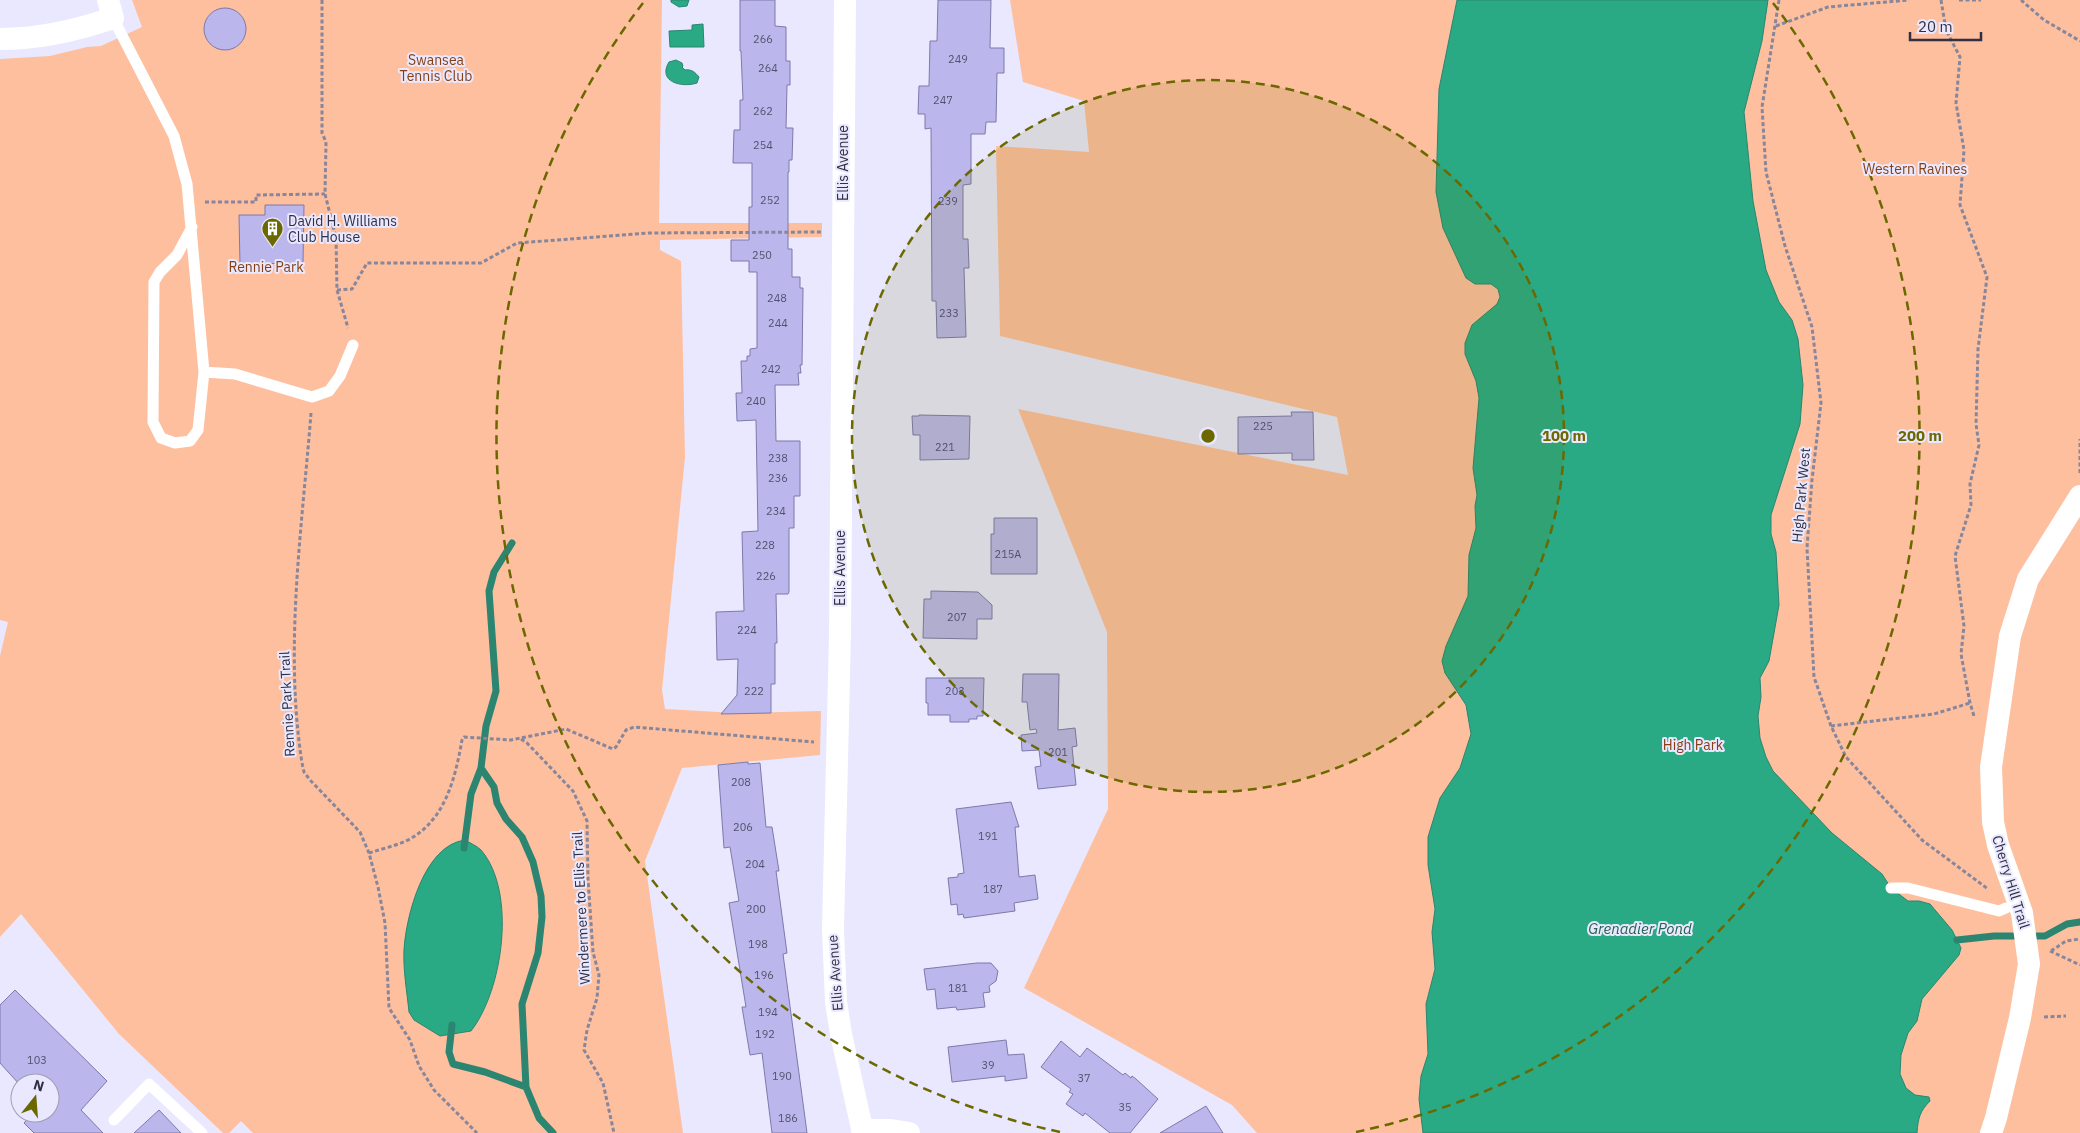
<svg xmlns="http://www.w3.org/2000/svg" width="2080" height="1133" viewBox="0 0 2080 1133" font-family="'IBM Plex Sans',sans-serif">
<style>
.green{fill:#febf9f}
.water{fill:#29aa84;stroke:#2b8570}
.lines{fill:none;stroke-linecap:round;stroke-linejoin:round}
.stream{stroke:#2b8570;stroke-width:7}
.building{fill:#bbb7ec;stroke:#7d79aa}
.path{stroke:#87869b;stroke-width:3;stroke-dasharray:4 2.5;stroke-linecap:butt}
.lane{stroke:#fff;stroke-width:11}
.street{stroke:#fff;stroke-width:22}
.ring{fill:none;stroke:#6b6800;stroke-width:2.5;stroke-dasharray:9 6}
.labels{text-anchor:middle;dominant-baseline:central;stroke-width:4;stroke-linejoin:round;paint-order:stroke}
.number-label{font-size:11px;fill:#53516d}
.park-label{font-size:14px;fill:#853f13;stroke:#e9e8fe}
.street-label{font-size:14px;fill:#302f43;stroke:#e9e8fe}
.poi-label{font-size:14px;fill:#302f43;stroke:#e9e8fe;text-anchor:start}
.water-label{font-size:15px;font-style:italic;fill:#23634d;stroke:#e9e8fe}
.centre{fill:#6b6800;stroke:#e9e8fe;stroke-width:2.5}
.ring-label{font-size:15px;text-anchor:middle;font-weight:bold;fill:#6b6800;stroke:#e9e8fe;stroke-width:4;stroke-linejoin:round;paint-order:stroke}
</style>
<rect width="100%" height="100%" fill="#e9e8fe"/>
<path class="green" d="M 132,0 L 662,0 L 659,223 L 822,223 L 822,237 L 660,240 L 660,250 L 681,261 L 685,457 L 662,690 L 665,709 L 736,713 L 821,711 L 820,755 L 682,768 L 645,861 L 683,1133 L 253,1133 L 241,1121 L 229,1133 L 223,1133 L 119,1034 L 21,914 L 0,937 L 0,656 L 8,622 L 0,620 L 0,59 L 50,56 L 87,47 L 101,46 L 142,27 Z
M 1010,0 L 2080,0 L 2080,1133 L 1257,1133 L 1232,1105 L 1024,988 L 1108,809 L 1107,632 L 1018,409 L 1348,475 L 1337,417 L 1000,336 L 996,146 L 1089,152 L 1084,101 L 1023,82 Z"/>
<path class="water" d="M 671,0 L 689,0 L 687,6 L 679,7 L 671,2 Z
M 1457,0 L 1768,0 L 1762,41 L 1744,112 L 1753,201 L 1766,270 L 1779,302 L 1792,320 L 1798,339 L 1803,385 L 1800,424 L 1771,515 L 1771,534 L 1776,552 L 1779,605 L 1769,661 L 1760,678 L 1761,697 L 1758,716 L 1760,738 L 1766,757 L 1773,771 L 1832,833 L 1882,874 L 1891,888 L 1908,901 L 1919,901 L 1930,904 L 1952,930 L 1961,948 L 1959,955 L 1922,999 L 1917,1021 L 1908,1033 L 1901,1055 L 1900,1074 L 1906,1088 L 1915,1095 L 1929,1097 L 1930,1101 C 1920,1111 1918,1118 1917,1133 L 1423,1133 L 1419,1099 L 1421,1076 L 1428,1054 L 1426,1004 L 1435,969 L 1432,932 L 1435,909 L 1428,865 L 1428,837 L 1440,798 L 1460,768 L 1471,734 L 1466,705 L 1445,673 L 1442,661 L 1446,646 L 1468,596 L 1469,555 L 1476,528 L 1475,506 L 1477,495 L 1473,468 L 1479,398 L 1476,381 L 1465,354 L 1465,343 L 1472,325 L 1497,304 L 1500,297 L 1498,289 L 1491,284 L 1475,284 L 1466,278 L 1443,228 L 1436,192 L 1439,89 Z
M 703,24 L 704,47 L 670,47 L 669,31 L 692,30 L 692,25 Z
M 676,60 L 682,63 L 683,66 L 682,67 L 685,70 C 691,69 695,72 699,77 L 697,83 C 682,88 657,82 669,62 Z
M 465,840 C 470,843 477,846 481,850 C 517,892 503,990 471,1031 L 440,1036 L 414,1020 L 409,1012 C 407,992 403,970 404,950 C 406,916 424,845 465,840 Z"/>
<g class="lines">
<path class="stream" d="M 481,768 L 494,787 L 497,803 L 506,819 L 522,837 L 533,862 L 541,896 L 542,917 L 538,953 L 522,1004 L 526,1087 L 539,1118 L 553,1133
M 464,848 L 471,794 L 481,768 L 486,726 L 496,691 L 489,591 L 494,572 L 512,543
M 1957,940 L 1994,936 L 2045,936 L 2067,924 L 2080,922
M 452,1025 L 449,1052 L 453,1064 L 485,1072 L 526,1087"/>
</g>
<path class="building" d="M 740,0 L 775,0 L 775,26 L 786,27 L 786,61 L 790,61 L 790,85 L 787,85 L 786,128 L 793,128 L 792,160 L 789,160 L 789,172 L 788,172 L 788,249 L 792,249 L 792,277 L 800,277 L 800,288 L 803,288 L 802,365 L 800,365 L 801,373 L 798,373 L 799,385 L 775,385 L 776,441 L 800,441 L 800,496 L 794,496 L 794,528 L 789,528 L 789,592 L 788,594 L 776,594 L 777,643 L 775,643 L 775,684 L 771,684 L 771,713 L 721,714 L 737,695 L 738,659 L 717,660 L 716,612 L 744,611 L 742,532 L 758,531 L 756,420 L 737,421 L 736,393 L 742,393 L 741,361 L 747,361 L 747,356 L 750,356 L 750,349 L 757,348 L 757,272 L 749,272 L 749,261 L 731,261 L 731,240 L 749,240 L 749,207 L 752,207 L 752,163 L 733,163 L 734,130 L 740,130 L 740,100 L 743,100 L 741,51 L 740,51 Z
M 938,0 L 991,0 L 990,48 L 1004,48 L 1004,73 L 997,73 L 996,122 L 986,122 L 985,134 L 971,134 L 971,184 L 963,185 L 963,239 L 968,239 L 969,268 L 964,268 L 966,337 L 937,338 L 936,301 L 932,301 L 931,128 L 925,129 L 925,114 L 918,114 L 919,86 L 929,86 L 930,41 L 937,41 Z
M204 29a21 21 0 1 1 42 0a21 21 0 1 1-42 0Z
M 265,205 L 304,205 L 303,263 L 240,264 L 239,215 L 265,215 Z
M 1291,412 L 1313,412 L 1314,460 L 1292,460 L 1292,453 L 1238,454 L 1238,417 L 1292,416 Z
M 919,415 L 970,416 L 969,459 L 920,460 L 920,435 L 913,435 L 912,416 L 919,416 Z
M 994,518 L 1037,518 L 1037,574 L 991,574 L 991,534 L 994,534 Z
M 931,591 L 978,592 L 992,605 L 992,619 L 977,619 L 977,639 L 923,638 L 924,599 L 931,599 Z
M 1023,674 L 1059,674 L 1058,730 L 1075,728 L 1077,746 L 1072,747 L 1076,785 L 1038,789 L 1035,767 L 1041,766 L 1039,750 L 1022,751 L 1021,735 L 1037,733 L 1036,729 L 1030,730 L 1027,702 L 1022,702 Z
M 926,678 L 984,678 L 983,716 L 977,716 L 977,719 L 969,719 L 969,722 L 950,722 L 950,715 L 928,715 L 928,703 L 926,703 Z
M 748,762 L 748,764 L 760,763 L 766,827 L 772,827 L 779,871 L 776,871 L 787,953 L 783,954 L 807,1133 L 772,1133 L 762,1053 L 750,1055 L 742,1007 L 746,1007 L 729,903 L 739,901 L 730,847 L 724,848 L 718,765 Z
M 1011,802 L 1019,827 L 1015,827 L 1019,877 L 1035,875 L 1038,899 L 1014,903 L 1015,911 L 964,918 L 963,914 L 958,915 L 957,904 L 951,905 L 948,878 L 958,877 L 958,874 L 964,873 L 956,809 Z
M 977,963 L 991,963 L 998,971 L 996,981 L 989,986 L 990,992 L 983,993 L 985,1007 L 957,1010 L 956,1007 L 937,1009 L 935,989 L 927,990 L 924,969 Z
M 15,990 L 107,1081 L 81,1110 L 103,1133 L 34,1133 L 24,1123 L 33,1113 L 50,1113 L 50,1083 L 20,1083 L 20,1085 L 0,1063 L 0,1005 Z
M 1006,1040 L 1008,1055 L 1024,1054 L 1027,1078 L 1005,1081 L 1005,1076 L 952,1082 L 948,1047 Z
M 1061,1041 L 1080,1057 L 1087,1048 L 1123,1075 L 1125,1073 L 1131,1078 L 1132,1076 L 1136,1079 L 1158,1099 L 1130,1133 L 1110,1133 L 1085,1113 L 1083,1116 L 1066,1104 L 1073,1094 L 1069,1092 L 1071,1089 L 1041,1067 Z
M 1206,1106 L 1223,1133 L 1160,1133 Z
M 159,1110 L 181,1133 L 134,1133 Z"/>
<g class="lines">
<path class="path" d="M 322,0 L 322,133 L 326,142 L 325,194 L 336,238 L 337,290 L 348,328
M 1779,0 L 1762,107 L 1766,172 L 1785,246 L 1812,327 L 1821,403 L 1812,480 L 1807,548 L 1814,677 L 1831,726 L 1846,757 L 1922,840 L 1988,889
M 1941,0 L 1946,30 L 1960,57 L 1956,103 L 1964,150 L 1960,205 L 1987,277 L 1978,349 L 1976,424 L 1979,445 L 1970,484 L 1971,505 L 1955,556 L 1964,626 L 1961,654 L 1970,703 L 1974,716
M 1959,0 L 1981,0
M 2021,0 L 2044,20 L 2080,41
M 1776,26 L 1828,7 L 1909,0
M 205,202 L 256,202 L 256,195 L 325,194
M 337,290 L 352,289 L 367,263 L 481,263 L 517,243 L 649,233 L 822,232
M 311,413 C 302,529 284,648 302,763 L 304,772 L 310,780 L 360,832 L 369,853 L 378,887 L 385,923 L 389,1008 L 410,1040 L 419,1066 L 434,1090 L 477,1133
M 2080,473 L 2080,439
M 1831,726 L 1934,714 L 1970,703
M 521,739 L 527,743 L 573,791 L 587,821 L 588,879 L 593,952 L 599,975 L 597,998 L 587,1030 L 584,1050 L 603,1083 L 614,1133
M 369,853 C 381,849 395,846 406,841 C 445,822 455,779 462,740 L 464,737 L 511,740 L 566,729 L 613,749 L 616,747 L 626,730 L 634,727 L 814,742
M 2050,951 L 2080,965
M 2051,951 L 2066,941 L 2080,939
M 2044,1017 L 2066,1016"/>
<path class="lane" d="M 113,18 L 174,136 L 187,184 L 204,372 L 198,430 L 190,441 L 175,443 L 161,438 L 153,422 L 154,282 L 160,272 L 177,255 L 192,227
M 204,372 L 235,374 L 312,397 L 329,391 L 340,376 L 353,345
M 1891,888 L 1908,888 L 1999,911 L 2006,908
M 114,1120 L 149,1084 L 202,1133"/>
<path class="street" d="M 845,0 L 840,634 L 833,929 L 836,1002 L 841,1034 L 863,1133
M 0,39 C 40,39 75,31 113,18 L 108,0
M 862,1130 L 891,1130 L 909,1133
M 1991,1133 L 1996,1118 L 2020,1018 L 2029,964 L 2022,913 L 1998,845 L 1993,822 L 1991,767 L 2010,636 L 2028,579 L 2080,496"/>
</g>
<circle cx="1208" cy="436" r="356" fill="#6b6800" fill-opacity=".12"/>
<g class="ring">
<circle cx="1208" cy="436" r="356"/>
<path d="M1060 1132A712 712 0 0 1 643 3M1773 3A712 712 0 0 1 1356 1132"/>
</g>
<defs>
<symbol id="building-pin" viewBox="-11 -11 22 30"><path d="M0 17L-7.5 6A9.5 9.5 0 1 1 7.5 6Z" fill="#6b6800" stroke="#e9e8fe"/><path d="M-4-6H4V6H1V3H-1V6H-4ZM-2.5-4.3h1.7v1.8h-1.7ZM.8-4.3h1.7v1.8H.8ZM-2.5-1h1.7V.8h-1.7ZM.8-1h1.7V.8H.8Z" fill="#fff"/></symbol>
</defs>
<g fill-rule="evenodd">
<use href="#building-pin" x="260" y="216" width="25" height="34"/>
</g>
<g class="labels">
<g class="number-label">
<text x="763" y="39">266</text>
<text x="958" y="59">249</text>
<text x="768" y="68">264</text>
<text x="943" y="100">247</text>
<text x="763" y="111">262</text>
<text x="763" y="145">254</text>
<text x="770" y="200">252</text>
<text x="948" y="201">239</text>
<text x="762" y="255">250</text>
<text x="777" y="298">248</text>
<text x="949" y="313">233</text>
<text x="778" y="323">244</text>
<text x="771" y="369">242</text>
<text x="756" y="401">240</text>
<text x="1263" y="426">225</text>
<text x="945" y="447">221</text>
<text x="778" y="458">238</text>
<text x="778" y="478">236</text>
<text x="776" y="511">234</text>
<text x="765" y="545">228</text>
<text x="1008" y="554">215A</text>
<text x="766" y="576">226</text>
<text x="957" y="617">207</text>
<text x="747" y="630">224</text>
<text x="754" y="691">222</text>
<text x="955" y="691">203</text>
<text x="1058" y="752">201</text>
<text x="741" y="782">208</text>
<text x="743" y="827">206</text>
<text x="988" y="836">191</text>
<text x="755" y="864">204</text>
<text x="993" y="889">187</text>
<text x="756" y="909">200</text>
<text x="758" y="944">198</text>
<text x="764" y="975">196</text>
<text x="958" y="988">181</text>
<text x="768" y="1012">194</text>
<text x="765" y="1034">192</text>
<text x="37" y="1060">103</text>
<text x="988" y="1065">39</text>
<text x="782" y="1076">190</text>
<text x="1084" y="1078">37</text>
<text x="1125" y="1107">35</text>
<text x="788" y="1118">186</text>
</g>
<g class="park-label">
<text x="436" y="60">Swansea<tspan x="436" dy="16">Tennis Club</tspan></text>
<text x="1915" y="169">Western Ravines</text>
<text x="266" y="267">Rennie Park</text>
<text x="1693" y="745">High Park</text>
</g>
<g class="street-label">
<text transform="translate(843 163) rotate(-90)">Ellis Avenue</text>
<text transform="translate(1801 495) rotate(-85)">High Park West</text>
<text transform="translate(840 568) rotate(-90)">Ellis Avenue</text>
<text transform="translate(287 704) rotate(-93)">Rennie Park Trail</text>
<text transform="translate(2011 882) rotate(73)">Cherry Hill Trail</text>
<text transform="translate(581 908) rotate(-93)">Windermere to Ellis Trail</text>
<text transform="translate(835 973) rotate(-94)">Ellis Avenue</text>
</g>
<g class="poi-label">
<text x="288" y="221">David H. Williams<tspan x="288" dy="16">Club House</tspan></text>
</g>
<g class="water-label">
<text x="1640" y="928">Grenadier Pond</text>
</g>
</g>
<circle cx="1208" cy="436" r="8" class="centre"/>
<g class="ring-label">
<text x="1564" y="441">100 m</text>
<text x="1920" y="441">200 m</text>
</g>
<g transform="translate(35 1098) rotate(17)"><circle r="24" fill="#e9e8fe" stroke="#9f9eb3"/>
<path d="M0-4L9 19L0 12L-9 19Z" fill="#6b6800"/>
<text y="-8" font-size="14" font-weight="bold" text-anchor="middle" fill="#302f43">N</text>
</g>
<path d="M1910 32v8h71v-8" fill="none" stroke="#302f43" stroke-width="2.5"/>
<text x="1918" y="32" font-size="15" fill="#302f43" stroke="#e9e8fe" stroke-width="4" paint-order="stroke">20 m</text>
</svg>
